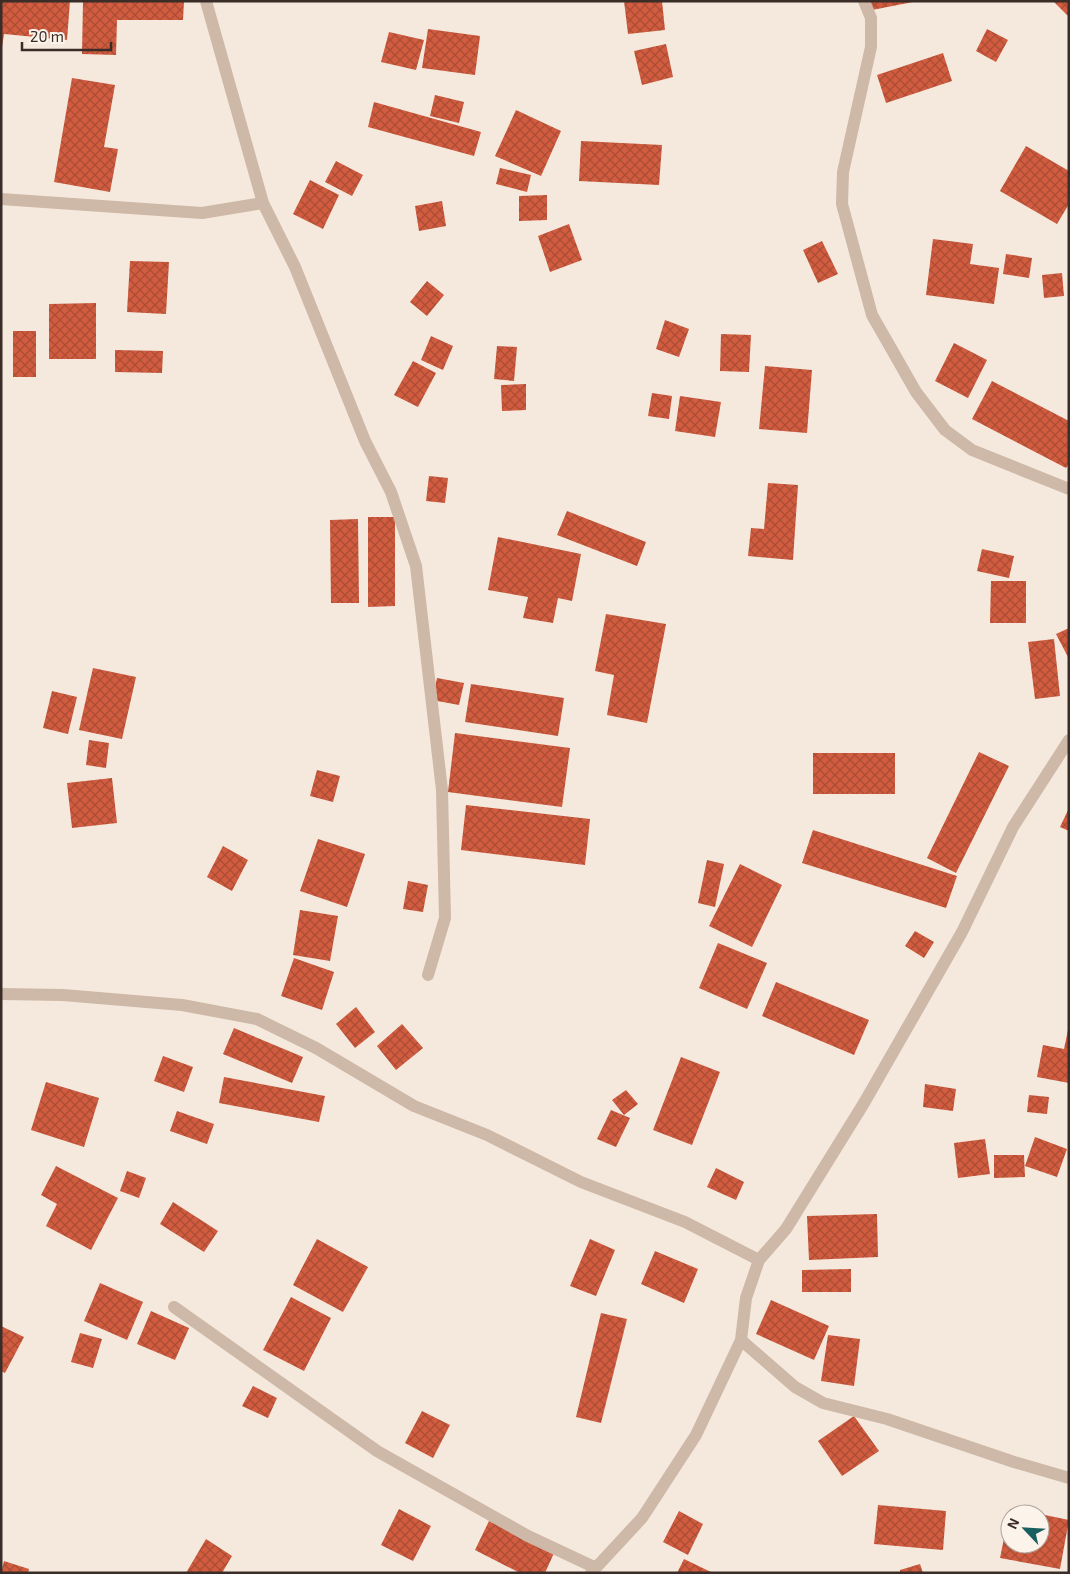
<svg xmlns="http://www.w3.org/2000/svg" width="1070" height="1574" viewBox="0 0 1070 1574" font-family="'Exo 2',sans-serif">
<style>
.building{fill:url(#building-cross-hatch)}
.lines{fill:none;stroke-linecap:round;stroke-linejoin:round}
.minor{stroke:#ceb8a7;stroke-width:12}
</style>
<defs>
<pattern id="building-cross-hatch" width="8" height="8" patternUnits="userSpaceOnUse" patternTransform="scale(1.25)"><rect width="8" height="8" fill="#d15c3f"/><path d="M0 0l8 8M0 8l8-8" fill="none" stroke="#ab4c35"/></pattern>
</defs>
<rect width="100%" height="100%" fill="#f5e9dd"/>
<path class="building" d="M 1,1 L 70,1 L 67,40 L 4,34 L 1,54 Z
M 83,1 L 184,1 L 183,20 L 117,20 L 116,55 L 82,54 Z
M 624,1 L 662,1 L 665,30 L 628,34 Z
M 870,1 L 913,1 L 913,2 L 872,10 Z
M 1053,1 L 1069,1 L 1069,17 Z
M 428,29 L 480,36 L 475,75 L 422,68 Z
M 987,29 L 1008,40 L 996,62 L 976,51 Z
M 389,32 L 424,40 L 416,70 L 381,62 Z
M 666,44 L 673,77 L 642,85 L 634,51 Z
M 943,53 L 952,81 L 886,103 L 877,75 Z
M 72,78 L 115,85 L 104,147 L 118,149 L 110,192 L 54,182 Z
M 435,95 L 464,102 L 459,123 L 430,116 Z
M 374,102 L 481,132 L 474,156 L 368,127 Z
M 516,110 L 561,131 L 541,176 L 495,156 Z
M 581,141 L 662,145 L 659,185 L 579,181 Z
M 1026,146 L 1069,171 L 1069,204 L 1057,224 L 1000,191 Z
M 336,161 L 363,175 L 352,196 L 325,182 Z
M 500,168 L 531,175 L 527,192 L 496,184 Z
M 310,180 L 339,195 L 323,229 L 293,214 Z
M 547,195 L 547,220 L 519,221 L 519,196 Z
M 442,201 L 446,226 L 419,231 L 415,206 Z
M 569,224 L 582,260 L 550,272 L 538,236 Z
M 933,239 L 973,244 L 970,264 L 999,268 L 994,304 L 926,295 Z
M 822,241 L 838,274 L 818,283 L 803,250 Z
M 1006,254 L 1032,258 L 1029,278 L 1003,274 Z
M 130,261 L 169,262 L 166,314 L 127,312 Z
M 1062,273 L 1064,296 L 1044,298 L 1042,275 Z
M 427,281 L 444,295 L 427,316 L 410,302 Z
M 96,303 L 96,359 L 49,359 L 49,304 Z
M 665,320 L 689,329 L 679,357 L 656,349 Z
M 13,331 L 36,331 L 36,377 L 13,377 Z
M 721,334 L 751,335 L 749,372 L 720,371 Z
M 431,336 L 453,346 L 443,370 L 421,360 Z
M 954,343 L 987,360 L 968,398 L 935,381 Z
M 497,346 L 517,347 L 514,381 L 494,379 Z
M 115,350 L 163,351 L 162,373 L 115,372 Z
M 413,361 L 436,373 L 418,407 L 394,395 Z
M 765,366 L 812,370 L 807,433 L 759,429 Z
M 992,381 L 1069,421 L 1069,464 L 1066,468 L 972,419 Z
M 526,384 L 526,410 L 502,411 L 501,385 Z
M 652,393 L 672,396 L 669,419 L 648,416 Z
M 680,396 L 721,402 L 715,437 L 675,431 Z
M 429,476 L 448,478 L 445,503 L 426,501 Z
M 768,483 L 798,485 L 793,560 L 748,556 L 751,528 L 764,529 Z
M 567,511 L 646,542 L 637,566 L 557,535 Z
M 368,517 L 395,517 L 395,606 L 368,607 Z
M 358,519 L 359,603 L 331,603 L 330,520 Z
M 498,537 L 581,554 L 572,601 L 558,598 L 553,623 L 523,618 L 528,597 L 488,590 Z
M 982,549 L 1014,556 L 1009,578 L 977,571 Z
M 991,581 L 1026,581 L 1026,623 L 990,623 Z
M 606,614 L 666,624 L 647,723 L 607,715 L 614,675 L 595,671 Z
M 1069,628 L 1069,659 L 1056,634 Z
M 1054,639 L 1060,696 L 1035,699 L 1028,642 Z
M 93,668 L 136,677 L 122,739 L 79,730 Z
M 437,678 L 464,683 L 459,705 L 432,700 Z
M 471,684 L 564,698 L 558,736 L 465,722 Z
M 52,691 L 77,697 L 68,734 L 43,728 Z
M 455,733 L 570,748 L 562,807 L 448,792 Z
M 89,740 L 109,743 L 106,768 L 86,765 Z
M 979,752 L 1009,766 L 956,873 L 927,858 Z
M 813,753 L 895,753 L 895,794 L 813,794 Z
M 317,770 L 340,776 L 333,802 L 310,796 Z
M 112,778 L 117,823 L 72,828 L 67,783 Z
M 466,805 L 590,819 L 585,865 L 461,850 Z
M 1069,808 L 1069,831 L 1060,827 Z
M 813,830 L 957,876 L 946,908 L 802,863 Z
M 318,839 L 365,854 L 347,907 L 300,891 Z
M 223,846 L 248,860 L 232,891 L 207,877 Z
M 707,860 L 724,864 L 715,907 L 698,903 Z
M 740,864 L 782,885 L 752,947 L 709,926 Z
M 408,881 L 428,885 L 423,912 L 403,909 Z
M 300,910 L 338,916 L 330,961 L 293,955 Z
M 915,931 L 934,942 L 924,958 L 905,946 Z
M 718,943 L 767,963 L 747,1009 L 699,988 Z
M 294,958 L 334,972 L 322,1010 L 281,996 Z
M 776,982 L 869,1020 L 854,1055 L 762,1016 Z
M 356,1007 L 375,1032 L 355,1048 L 336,1024 Z
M 402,1024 L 423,1048 L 396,1070 L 377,1046 Z
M 234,1028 L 303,1057 L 292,1083 L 223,1054 Z
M 1068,1030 L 1069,1083 L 1037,1077 L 1043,1045 L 1064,1049 Z
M 163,1056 L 193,1067 L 184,1092 L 154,1081 Z
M 681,1057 L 720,1072 L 692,1145 L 653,1130 Z
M 224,1077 L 325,1096 L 319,1122 L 219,1103 Z
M 46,1082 L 99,1098 L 84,1147 L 31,1130 Z
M 925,1084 L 956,1089 L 953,1111 L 923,1107 Z
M 626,1090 L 638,1104 L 624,1115 L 612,1100 Z
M 1029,1095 L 1049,1097 L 1047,1114 L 1027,1112 Z
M 611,1110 L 630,1118 L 616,1147 L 597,1139 Z
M 177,1111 L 214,1124 L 207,1144 L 170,1131 Z
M 1035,1137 L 1067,1149 L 1057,1177 L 1025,1166 Z
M 985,1139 L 990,1174 L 958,1178 L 954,1143 Z
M 994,1155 L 1024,1155 L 1025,1177 L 994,1178 Z
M 56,1166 L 118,1198 L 91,1250 L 46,1226 L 57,1204 L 41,1195 Z
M 716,1168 L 744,1182 L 736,1200 L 707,1187 Z
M 127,1171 L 146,1178 L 139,1198 L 120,1191 Z
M 173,1202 L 218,1231 L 204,1252 L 160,1224 Z
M 877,1214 L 878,1257 L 809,1260 L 807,1216 Z
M 317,1239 L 368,1267 L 343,1312 L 293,1285 Z
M 590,1239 L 615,1250 L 596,1296 L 570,1286 Z
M 655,1251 L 698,1269 L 684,1303 L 641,1284 Z
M 851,1269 L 851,1292 L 802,1292 L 802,1270 Z
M 100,1283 L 143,1302 L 127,1340 L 84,1321 Z
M 291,1297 L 331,1318 L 304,1371 L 263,1350 Z
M 771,1300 L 829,1326 L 814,1360 L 756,1334 Z
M 151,1311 L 189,1328 L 175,1360 L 137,1344 Z
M 601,1313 L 627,1319 L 601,1423 L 576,1417 Z
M 1,1326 L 24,1337 L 5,1373 L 1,1371 Z
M 80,1333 L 102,1339 L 93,1368 L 71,1362 Z
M 828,1335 L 860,1339 L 854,1386 L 821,1381 Z
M 253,1386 L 277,1398 L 268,1418 L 242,1406 Z
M 422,1411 L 450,1425 L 433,1458 L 405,1443 Z
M 854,1416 L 879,1451 L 842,1476 L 818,1441 Z
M 878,1505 L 946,1511 L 943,1550 L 874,1544 Z
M 399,1509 L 431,1526 L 413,1561 L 381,1545 Z
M 1010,1509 L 1033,1513 L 1010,1514 L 1010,1544 L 1040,1544 L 1040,1514 L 1069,1520 L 1060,1569 L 1000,1558 Z
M 679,1511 L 703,1524 L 688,1555 L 663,1542 Z
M 489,1521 L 554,1553 L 545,1573 L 520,1573 L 475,1550 Z
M 206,1539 L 232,1556 L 222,1573 L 186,1573 Z
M 684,1559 L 713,1573 L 677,1573 Z
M 4,1561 L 29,1569 L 28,1573 L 1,1573 Z
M 920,1564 L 923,1573 L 900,1573 L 900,1570 Z"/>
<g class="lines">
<path class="minor" d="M 206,1 L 263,203 L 295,267 L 365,441 L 391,492 L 416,566 L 442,790 L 445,918 L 428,975
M 864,1 L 871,18 L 871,47 L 843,172 L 842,204 L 872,315 L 916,392 L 945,430 L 972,450 L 1069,489
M 1,199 L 202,213 L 263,203
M 1,994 L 63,995 L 182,1005 L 257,1019 L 316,1048 L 414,1106 L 487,1135 L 581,1182 L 685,1222 L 759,1260
M 174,1307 L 377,1451 L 528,1536 L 594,1567
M 741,1340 L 795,1387 L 823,1403 L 887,1419 L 1014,1462 L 1069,1478
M 591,1573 L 642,1518 L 696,1435 L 741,1340 L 746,1298 L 759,1260 L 786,1229 L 864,1103 L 962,932 L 1013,827 L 1069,740"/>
</g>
<rect width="1070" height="1574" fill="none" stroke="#3a2d28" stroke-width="5"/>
<g transform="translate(1025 1529) rotate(295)"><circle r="24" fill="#fcf3ea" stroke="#aea49c"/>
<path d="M0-4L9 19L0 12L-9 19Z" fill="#195f60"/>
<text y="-8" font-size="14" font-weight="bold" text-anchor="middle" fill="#3a2d28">N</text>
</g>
<path d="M22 42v8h89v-8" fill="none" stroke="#3a2d28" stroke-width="2.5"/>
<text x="30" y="42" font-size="15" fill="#3a2d28" stroke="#fcf3ea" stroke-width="4" paint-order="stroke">20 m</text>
</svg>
